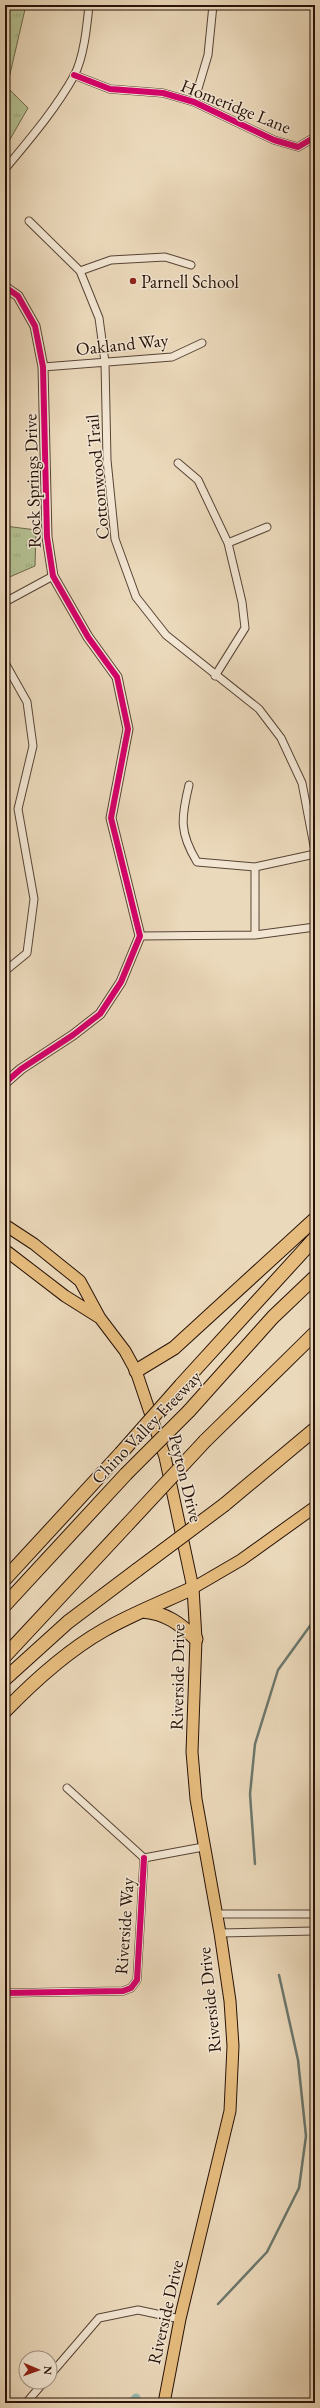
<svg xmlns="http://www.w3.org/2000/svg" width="320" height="2408" viewBox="0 0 320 2408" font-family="'EB Garamond',serif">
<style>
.grass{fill:url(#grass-tufts);stroke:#6e694d}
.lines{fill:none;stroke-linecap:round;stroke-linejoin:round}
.stream{stroke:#6b776d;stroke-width:2.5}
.canal{stroke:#98bab1;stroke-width:9}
.minor-casing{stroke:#584435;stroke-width:9}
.tertiary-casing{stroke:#584435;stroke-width:11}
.primary-casing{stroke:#271208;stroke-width:13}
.motorway-casing{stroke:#271208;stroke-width:15}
.minor{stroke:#f2e6d3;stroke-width:7}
.tertiary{stroke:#f2e6d3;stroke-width:9}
.primary{stroke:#e6bc7e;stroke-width:11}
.motorway{stroke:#e6bc7e;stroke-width:13}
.motorway-bridge-casing{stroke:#271208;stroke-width:15;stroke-linecap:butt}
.motorway-bridge{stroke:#e6bc7e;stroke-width:13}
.cycleway-casing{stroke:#f2e6d3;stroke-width:8}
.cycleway{stroke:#d6006c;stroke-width:6}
.poi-dot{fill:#8f2418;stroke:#f2e6d3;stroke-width:1.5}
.labels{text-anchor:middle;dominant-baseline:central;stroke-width:3;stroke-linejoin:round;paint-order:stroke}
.street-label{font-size:18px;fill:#271208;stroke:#f2e6d3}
.poi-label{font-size:18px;fill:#271208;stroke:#f2e6d3;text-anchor:start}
</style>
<defs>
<pattern id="grass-tufts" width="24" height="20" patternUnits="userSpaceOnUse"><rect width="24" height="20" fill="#b4c092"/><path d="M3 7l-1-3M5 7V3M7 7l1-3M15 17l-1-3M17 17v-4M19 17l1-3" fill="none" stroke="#9ba47c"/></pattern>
</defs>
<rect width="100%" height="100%" fill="#ebd9bb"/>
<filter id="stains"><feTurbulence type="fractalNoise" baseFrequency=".005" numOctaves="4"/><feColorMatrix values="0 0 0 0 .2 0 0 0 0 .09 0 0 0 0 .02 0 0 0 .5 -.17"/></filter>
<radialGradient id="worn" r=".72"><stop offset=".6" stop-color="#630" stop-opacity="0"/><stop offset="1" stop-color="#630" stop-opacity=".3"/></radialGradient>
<path class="grass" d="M 5,5 L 26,5 L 7,87 L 28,108 L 5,148 Z
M 5,526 L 36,530 L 35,566 L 5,579 Z"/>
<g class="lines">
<path class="stream" d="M 255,1864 L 250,1794 L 255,1744 L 278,1670 L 315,1619
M 218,2304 L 267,2252 L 299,2188 L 306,2136 L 298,2060 L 279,1975"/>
<path class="canal" d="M 132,2403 L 136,2398"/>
<defs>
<path id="minor" d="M 74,75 L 110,89 L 163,93 L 194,102 L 274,140 L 298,147 L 315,137
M 194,102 L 208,55 L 213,5
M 5,169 C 29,140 55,110 74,76 C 84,57 87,26 89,5
M 29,221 L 80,271 L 99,318 L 105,362 L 107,460 L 115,539 L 136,597 L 166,635 L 259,709 L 281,738 L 302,783 L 315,851
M 80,271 L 111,260 L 165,257 L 191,265
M 43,367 L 172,357 L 202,343
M 178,463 L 198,480 L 228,543 L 242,602 L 245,628 L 215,676
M 228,543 L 267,527
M 5,602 L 53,576
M 5,663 L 27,702 L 33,746 L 18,809 L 34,899 L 27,953 L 5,971
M 189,785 C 181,818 179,832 197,862 L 255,867 L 315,854
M 255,867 L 255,935
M 140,936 L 255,935 L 315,927
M 67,1788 L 144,1858
M 144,1858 L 203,1847
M 217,1914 L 315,1914
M 220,1933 L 315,1931
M 5,1993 L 123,1991 L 131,1988 L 137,1980 L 144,1858
M 50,2375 L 99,2318 L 138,2310 L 180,2319
M 26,2403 L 44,2382"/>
<path id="tertiary" d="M 5,287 L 18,296 L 35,326 L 43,367 L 47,537 L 53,576 L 88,637 L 117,677 L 128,729 L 111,818 L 140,936 L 121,982 L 100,1014 L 73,1035 L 21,1069 L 5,1083"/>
<path id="primary" d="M 5,1225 L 34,1244 L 80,1281 L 100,1318 L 125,1351 L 136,1371 L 165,1457 L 193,1588 L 196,1639 L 192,1752 L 196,1799 L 220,1933 L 230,2001 L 233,2046 L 230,2111 L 180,2319 L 164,2403
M 5,1250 L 65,1296 L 100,1318
M 193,1588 L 241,1560 L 315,1507"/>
<path id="motorway" d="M 136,1371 L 174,1348 L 315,1219
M 181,1385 L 315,1238
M 189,1411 L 273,1317 L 315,1277
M 205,1441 L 315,1333
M 224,1505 L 315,1429
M 5,1579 L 121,1453
M 5,1605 L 126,1474
M 142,1611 C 166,1613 179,1623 196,1639
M 5,1656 L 127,1525
M 5,1679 L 68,1622 L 137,1570
M 5,1711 C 35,1680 67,1651 104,1630 C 132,1614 163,1602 193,1588"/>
</defs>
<use href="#minor" class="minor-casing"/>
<use href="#tertiary" class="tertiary-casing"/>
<use href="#primary" class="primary-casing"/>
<use href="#motorway" class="motorway-casing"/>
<use href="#minor" class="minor"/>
<use href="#tertiary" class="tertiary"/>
<use href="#primary" class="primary"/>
<use href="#motorway" class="motorway"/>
<defs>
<path id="motorway-bridge" d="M 121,1453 L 181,1385
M 126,1474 L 189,1411
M 127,1525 L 205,1441
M 137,1570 L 224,1505"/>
</defs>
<use href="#motorway-bridge" class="motorway-bridge-casing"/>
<use href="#motorway-bridge" class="motorway-bridge"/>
<defs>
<path id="cycleway" d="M 74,75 L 110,89 L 163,93 L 194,102 L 274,140 L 298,147 L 315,137
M 5,287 L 18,296 L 35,326 L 43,367 L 47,537 L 53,576 L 88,637 L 117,677 L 128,729 L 111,818 L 140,936 L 121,982 L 100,1014 L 73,1035 L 21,1069 L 5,1083
M 5,1993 L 123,1991 L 131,1988 L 137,1980 L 144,1858"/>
</defs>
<use href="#cycleway" class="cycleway-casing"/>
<use href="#cycleway" class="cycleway"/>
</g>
<circle class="poi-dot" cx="133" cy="281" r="4"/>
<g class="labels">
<g class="street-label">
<text transform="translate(236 106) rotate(22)">Homeridge Lane</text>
<text transform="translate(122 344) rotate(-6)">Oakland Way</text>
<text transform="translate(97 477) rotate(-95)">Cottonwood Trail</text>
<text transform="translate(32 481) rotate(-92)">Rock Springs Drive</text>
<text transform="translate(146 1427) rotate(-46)">Chino Valley Freeway</text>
<text transform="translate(186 1478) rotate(76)">Peyton Drive</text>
<text transform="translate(177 1677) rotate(-89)">Riverside Drive</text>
<text transform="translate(124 1926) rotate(-86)">Riverside Way</text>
<text transform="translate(209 2000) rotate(-96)">Riverside Drive</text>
<text transform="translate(165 2312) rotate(-77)">Riverside Drive</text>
</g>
<g class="poi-label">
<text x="141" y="281">Parnell School</text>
</g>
</g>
<rect width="320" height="2408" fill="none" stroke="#ebd9bb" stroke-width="20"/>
<rect x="6" y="6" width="308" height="2396" fill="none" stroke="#271208" stroke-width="2"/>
<rect x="10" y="10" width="300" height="2388" fill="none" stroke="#271208"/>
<g transform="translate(38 2370) rotate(92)"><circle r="19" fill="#f2e6d3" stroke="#a19182"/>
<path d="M0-3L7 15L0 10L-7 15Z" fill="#8f2418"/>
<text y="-6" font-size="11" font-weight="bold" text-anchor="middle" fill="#271208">N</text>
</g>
<rect width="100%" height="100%" filter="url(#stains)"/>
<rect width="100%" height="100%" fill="url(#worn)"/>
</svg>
